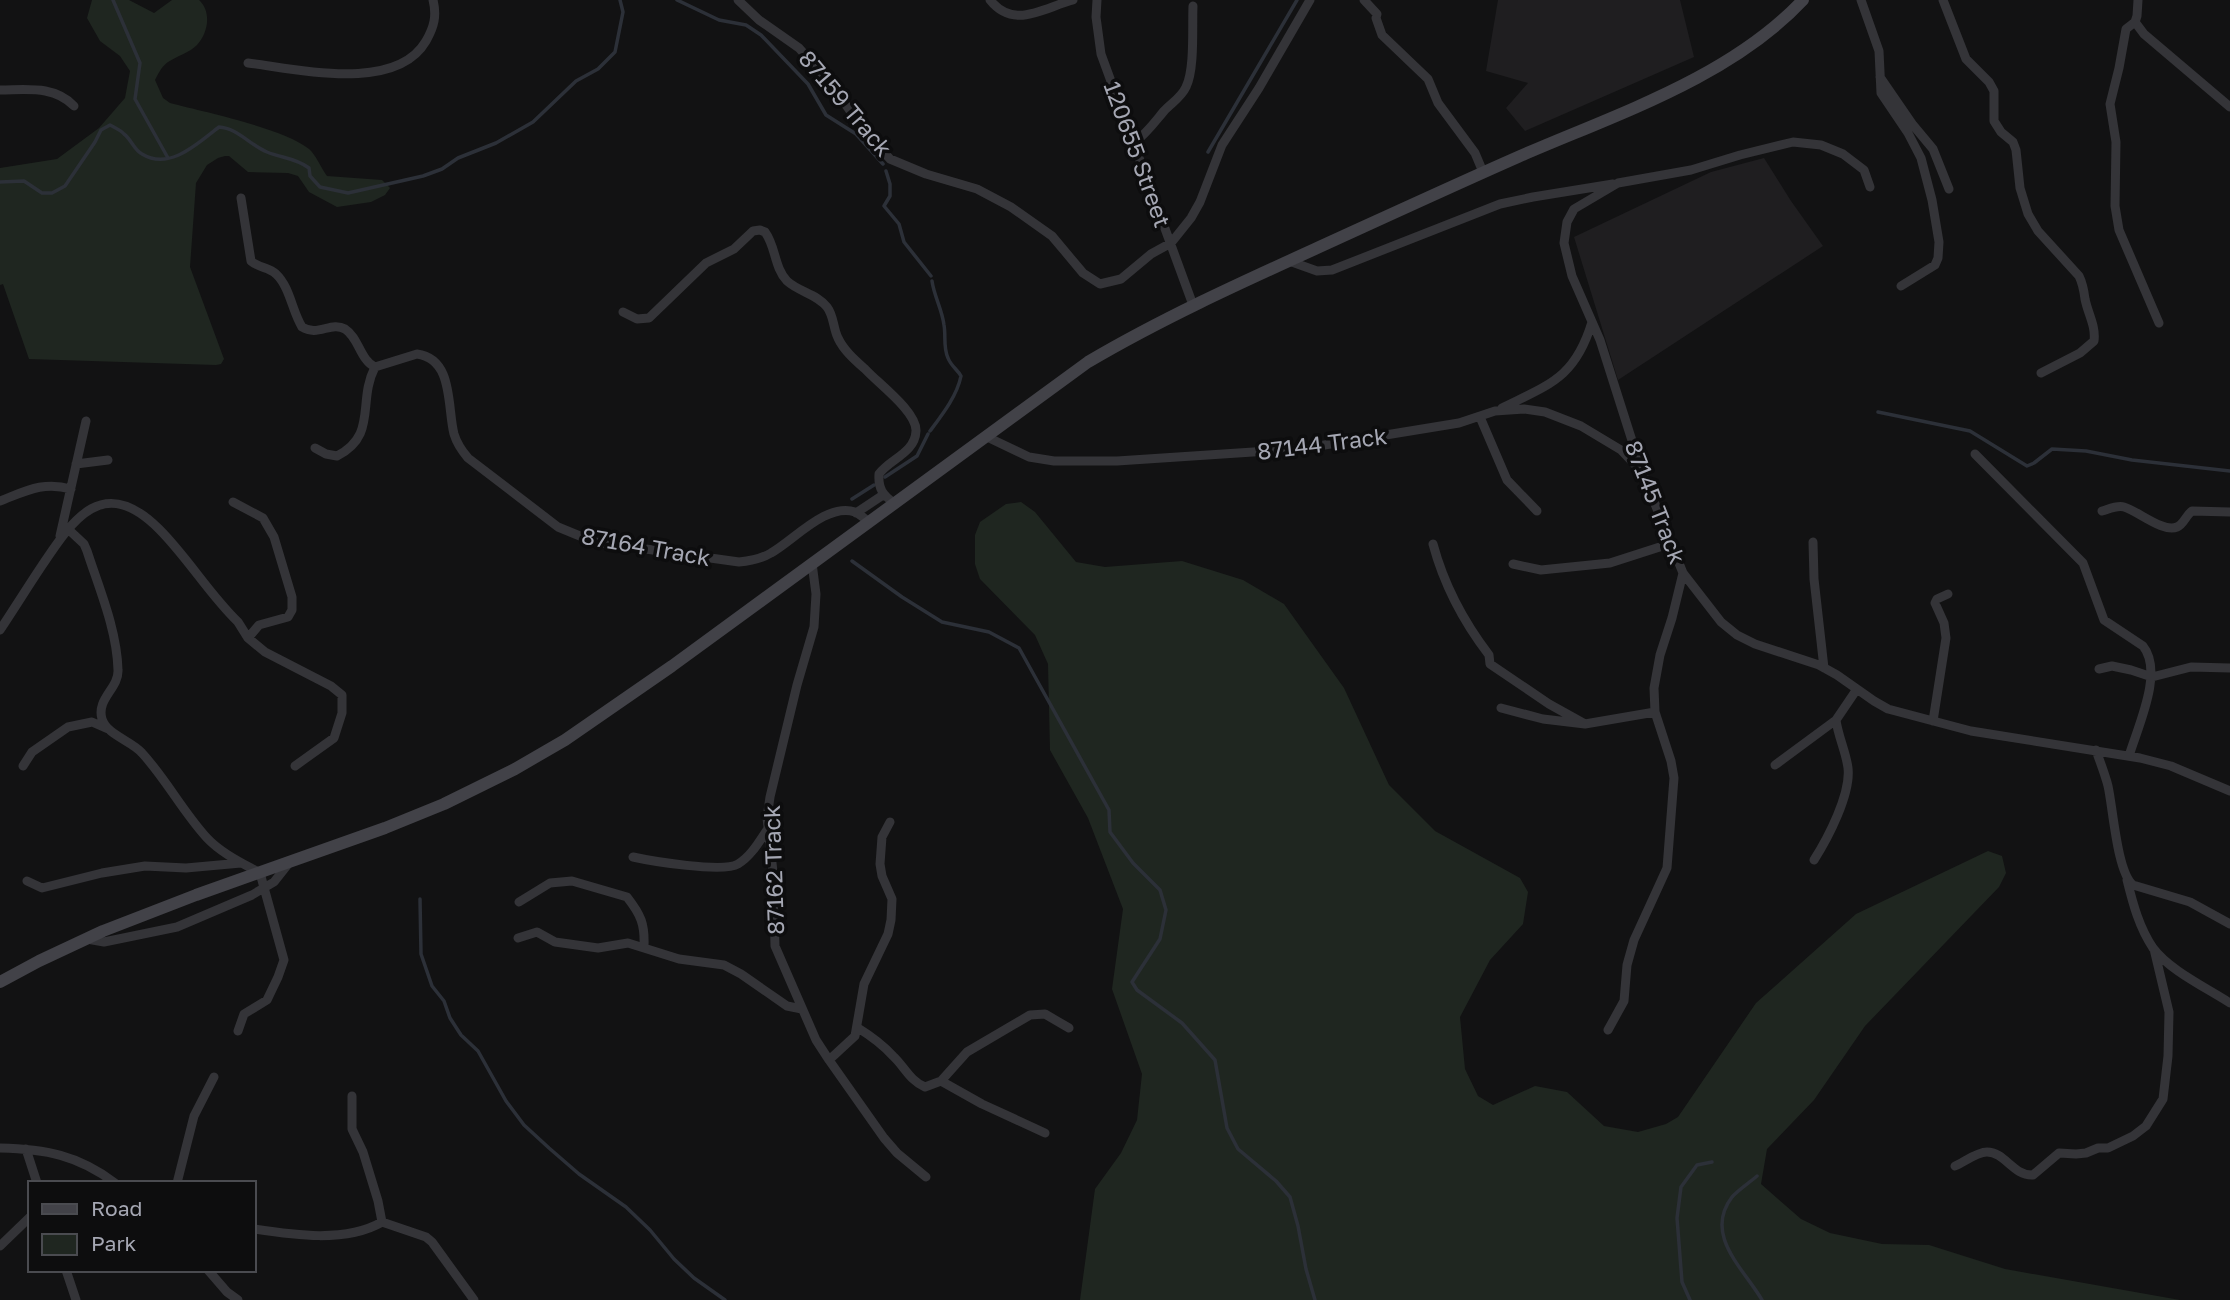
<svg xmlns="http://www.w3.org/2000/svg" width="2230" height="1300" viewBox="0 0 2230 1300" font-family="'Golos Text',sans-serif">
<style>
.built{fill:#1f1e20}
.green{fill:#1f2620}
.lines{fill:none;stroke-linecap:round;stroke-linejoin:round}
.stream{stroke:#2c3038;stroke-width:3.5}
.minor{stroke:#343438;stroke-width:9}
.secondary{stroke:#424248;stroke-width:12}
.labels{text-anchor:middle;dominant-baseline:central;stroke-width:7;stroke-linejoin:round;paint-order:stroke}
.street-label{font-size:23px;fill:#a5a7b3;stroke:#0d0d0e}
</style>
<rect width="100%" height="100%" fill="#121213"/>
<path class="built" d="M 1498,0 L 1680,0 L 1694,57 L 1525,131 L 1506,108 L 1528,83 L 1486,71 Z
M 1764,158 L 1791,201 L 1823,246 L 1618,380 L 1574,237 L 1711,172 Z"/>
<path class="green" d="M 92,0 L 129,0 L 154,13 L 172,0 L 199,0 C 212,12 208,33 197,45 C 189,53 177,56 168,62 C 162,66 158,74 155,80 L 163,98 L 170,103 C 204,112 283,128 309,149 C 316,155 321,168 327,176 L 382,180 L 390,188 L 385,195 L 371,202 L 337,207 L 309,192 L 298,176 L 288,173 L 248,172 L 229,156 L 225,156 L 218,158 L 207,165 L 196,183 L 190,267 L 224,359 L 221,364 L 216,365 L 29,359 L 3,284 L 0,285 L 0,168 L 57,159 L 99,128 L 125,98 L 130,71 L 120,56 L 100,41 L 87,18 Z
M 1021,502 L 1035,512 L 1076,562 L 1105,567 L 1182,561 L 1243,580 L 1284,604 L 1344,688 L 1389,785 L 1435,831 L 1520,878 L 1528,892 L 1523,924 L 1490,960 L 1460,1017 L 1465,1069 L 1478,1096 L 1493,1105 L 1535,1086 L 1567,1092 L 1604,1126 L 1638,1132 L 1666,1124 L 1678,1117 L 1756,1003 L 1856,914 L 1988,851 L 2002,856 L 2006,873 L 1999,887 L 1865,1026 L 1814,1100 L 1767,1149 L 1761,1184 L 1801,1219 L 1830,1233 L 1882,1244 L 1929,1245 L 2005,1269 L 2180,1300 L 1080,1300 L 1095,1189 L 1121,1153 L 1137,1120 L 1142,1074 L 1112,989 L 1123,909 L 1088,818 L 1050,750 L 1048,664 L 1035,635 L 980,579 L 975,564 L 975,535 L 980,522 L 1006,504 Z"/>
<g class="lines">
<path class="stream" d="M 113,0 L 140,63 L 135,99 L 168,158
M 677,0 L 719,20 L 746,25 L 761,35 L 808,84 L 826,115 L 856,134 L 883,164
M 1208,152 L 1297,0
M 886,171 L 890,184 L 890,196 L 884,206 L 899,224 L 904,242 L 931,276
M 0,182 L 24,181 L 42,193 L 52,193 L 65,186 L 95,142 L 101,130 L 110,125 C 115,128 121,130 124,134 C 131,139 134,150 142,154 C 170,171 198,143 219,127 C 237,128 250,145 267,152 C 281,158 296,158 309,168 L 310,176 L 320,187 L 348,193 L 423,176 L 442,169 L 458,158 L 496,143 L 533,122 L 576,81 L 598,69 L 615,52 L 623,12 L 620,0
M 1878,412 L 1970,431 L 2027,466 L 2034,463 L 2052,449 L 2086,451 L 2132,460 L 2230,471
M 930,431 C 942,415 957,396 961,376 C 957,369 951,366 948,358 C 943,347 946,336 944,325 C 942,309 934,296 932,281
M 885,477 L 917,456 L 928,434
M 852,499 L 874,485
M 852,561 L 902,597 L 942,622 L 989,632 L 1019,648 L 1109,810 L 1110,832 L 1133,863 L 1160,890 L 1166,910 L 1160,939 L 1132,982 L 1137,990 L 1182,1023 L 1215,1060 L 1227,1128 L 1238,1149 L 1276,1181 L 1290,1197 L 1298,1226 L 1306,1269 L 1315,1300
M 420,899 L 421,954 L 432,986 L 444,1001 L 450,1018 L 461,1035 L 478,1051 L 506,1101 L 524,1125 L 549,1148 L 579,1174 L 626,1207 L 650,1230 L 674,1259 L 694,1278 L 725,1300
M 1757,1176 C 1749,1183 1739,1189 1732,1197 C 1703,1235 1744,1269 1762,1300
M 1690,1300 L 1682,1282 L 1677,1218 L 1681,1187 L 1697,1165 L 1712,1162"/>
<path class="minor" d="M 738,0 L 759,20 L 799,48 L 832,85 L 862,128 L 890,159 L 926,174 L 977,189 L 1011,207 L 1052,236 L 1083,273 L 1100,284 L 1121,279 L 1151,254 L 1171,243 L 1191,218 L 1200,202 L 1222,145 L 1259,88 L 1310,0
M 990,0 C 1014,30 1043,8 1073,0
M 1097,0 L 1096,17 L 1101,54 L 1193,305
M 1364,0 L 1377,14 L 1376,18 L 1382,35 L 1428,79 L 1438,103 L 1475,153 L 1483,172
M 1861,0 L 1879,51 L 1881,93 L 1908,133 L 1921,158 L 1932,200 L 1939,242 L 1938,258 L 1935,265 L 1901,286
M 1943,0 L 1966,59 L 1989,82 L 1994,91 L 1994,121 L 2001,132 L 2013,142 L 2016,150 L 2020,188 L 2028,214 L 2038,231 L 2079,276 C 2083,284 2084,291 2085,299 C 2088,314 2096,326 2094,341 L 2080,353 L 2041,373
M 2138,0 L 2137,16 L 2135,22 L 2144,34 L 2230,107
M 2135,22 L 2126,29 L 2119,68 L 2110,104 L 2116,142 L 2115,206 L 2119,230 L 2159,323
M 248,63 C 297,69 396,93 426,41 C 434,27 437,16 433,0
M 1880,77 L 1913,125 L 1933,149 L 1949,189
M 0,90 C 26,90 54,85 74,106
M 1134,143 C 1147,133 1154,123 1164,111 C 1171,103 1181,98 1186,87 C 1195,69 1192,27 1193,6
M 1870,187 L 1864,170 L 1843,154 L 1821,145 L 1793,142 L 1740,155 L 1691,170 L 1618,183 L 1574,209 L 1567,222 L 1564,243 L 1572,276 L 1600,340 L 1642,472 L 1683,573 L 1721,622 L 1737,635 L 1755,644 L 1819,665 L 1837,675 L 1874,701 L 1888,709 L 1971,731 L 2140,758 L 2171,766 L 2230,791
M 241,198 L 251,261 C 259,268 269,267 276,274 C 290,287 292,311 302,327 C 318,337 331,321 345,329 C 359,338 360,360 375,367 L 417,354 C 454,359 447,407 454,434 C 457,444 462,451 468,458 L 558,527 L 575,534 L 595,542 L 617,545 L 739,562 C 750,561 761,559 771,553 C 793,541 827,502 855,512 C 860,514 865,519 869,522
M 1289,261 L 1317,271 L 1332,270 L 1500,204 L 1533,197 L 1613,184
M 623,312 L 637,319 L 649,318 L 706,263 L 734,249 L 753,231 L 760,230 L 765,232 C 776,247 774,267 787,281 C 799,292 817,294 827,307 C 834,316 833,328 838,338 C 844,351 856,361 866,370 C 879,384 917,412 916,431 C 915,453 890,459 879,474 C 878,489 883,495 894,503
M 1502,408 C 1550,384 1575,378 1592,322
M 1480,417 L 1507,480 L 1537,511
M 985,436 L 1029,457 L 1054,461 L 1117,461 L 1300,449 L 1459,423 L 1495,411 L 1524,409 L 1545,412 L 1581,426 L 1621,450 L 1641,471
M 315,448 L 326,454 L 337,456 C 378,435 357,402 375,367
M 1975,454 L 2083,563 L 2104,620 L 2143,646 C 2164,672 2138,726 2129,756
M 76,464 L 108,460
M 0,501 C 26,491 43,481 71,489
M 233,502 L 263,518 L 274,537 L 292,597 L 292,610 L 288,617 L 259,625 L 248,638
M 2102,511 C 2109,509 2117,505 2124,507 C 2138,511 2163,533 2177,527 C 2184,524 2186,515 2192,511 L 2230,512
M 856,513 L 883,495
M 68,529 L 84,544 L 87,551 C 99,588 117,630 118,670 C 119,688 96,699 102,719 C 107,735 132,741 142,753 C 166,779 183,812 207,838 C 221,853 242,863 260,873 L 284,960 L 278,977 L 267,1000 L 244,1014 L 238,1031
M 60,536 L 86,421
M 1813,542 L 1814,579 L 1824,668
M 1433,544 C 1444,585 1463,621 1489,655 L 1490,664 L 1549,704 L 1585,724
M 812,563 L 816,594 L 814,627 L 797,685 L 770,797 L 767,818 L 773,872 L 775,946 L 816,1040 L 829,1060 L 884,1138 L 897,1153 L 926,1177
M 1513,564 L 1541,570 L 1610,563 L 1669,544
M 0,630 C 14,609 27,588 41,567 C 73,519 103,473 159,529 C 188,558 209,594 238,622 L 248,638 L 265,652 L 331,686 L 342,695 L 342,713 L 334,738 L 295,766
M 2099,669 L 2112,666 L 2131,670 L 2152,677 L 2191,667 L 2230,668
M 1501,708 L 1543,719 L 1585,724 L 1655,712
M 1933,721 L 1946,638 L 1944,623 L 1935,603 L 1937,599 L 1948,594
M 2096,750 C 2100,762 2105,774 2108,786 C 2113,808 2117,872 2133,885 L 2190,902 L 2230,924
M 1775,765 L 1836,720 L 1857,689
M 23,766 L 32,752 L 68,727 L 92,722 L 108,729
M 633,857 C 651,861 723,873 738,864 C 751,856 759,842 767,830
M 1814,860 C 1828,838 1851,794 1848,768 C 1846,752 1838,736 1836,720
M 2127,880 C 2133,904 2139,927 2153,948 C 2169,970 2207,988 2230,1003
M 27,881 L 42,888 L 102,873 L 145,866 L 186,868 L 241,863
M 519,902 L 550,883 L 572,881 L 627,897 C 641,915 645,924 644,947
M 518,938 L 537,932 L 555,942 L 598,948 L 628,943 L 679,959 L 724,965 L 741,974 L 787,1006 L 802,1009
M 87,939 L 104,942 L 177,927 L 252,895 L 274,882 L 289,863
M 858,1028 C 871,1036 883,1045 893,1056 C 904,1066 910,1081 925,1087 L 941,1081 L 967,1052 L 1030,1015 L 1045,1014 L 1069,1028
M 1608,1030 L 1624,1001 L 1627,965 L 1634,940 L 1667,868 L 1674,778 L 1671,761 L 1655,712 L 1654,688 L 1660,655 L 1672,618 L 1683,573
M 829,1060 L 855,1036 L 864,984 L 888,934 L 891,920 L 892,899 L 882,876 L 880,864 L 882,837 L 890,822
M 941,1081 L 982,1104 L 1045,1133
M 352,1096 L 352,1129 L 363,1152 L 378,1201 L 382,1222
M 0,1148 C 45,1149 78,1155 115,1183
M 26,1149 L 37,1183
M 1955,1166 C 1964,1162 1977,1152 1987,1152 C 2005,1152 2013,1176 2033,1175 L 2059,1153 L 2076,1154 L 2086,1153 L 2098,1148 L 2108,1148 L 2133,1136 L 2146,1126 L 2163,1099 L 2168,1056 L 2169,1012 L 2154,949
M 177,1183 L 194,1116 L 214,1077
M 254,1229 C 293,1235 346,1243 382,1222 L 426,1237 L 432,1242 L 474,1300
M 0,1246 L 30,1217
M 66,1270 L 76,1300
M 208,1270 L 227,1292 L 238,1300"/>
<path class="secondary" d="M 0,982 L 39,961 L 103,931 L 196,895 L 385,828 L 444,804 L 515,769 L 565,740 L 672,666 L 1088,362 C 1161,319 1238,284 1315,249 C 1383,218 1450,187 1518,157 C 1614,115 1730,78 1803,0"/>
</g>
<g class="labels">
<g class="street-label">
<text transform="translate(846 103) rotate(50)">87159 Track</text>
<text transform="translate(1138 154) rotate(70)">120655 Street</text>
<text transform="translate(1322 443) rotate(-7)">87144 Track</text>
<text transform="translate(1656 502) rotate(69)">87145 Track</text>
<text transform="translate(646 546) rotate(10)">87164 Track</text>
<text transform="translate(773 870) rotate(-92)">87162 Track</text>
</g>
</g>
<rect x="28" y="1181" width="228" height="91" fill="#0d0d0e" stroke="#4a4b50" stroke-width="2"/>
<rect x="42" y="1204" width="35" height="10" fill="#424248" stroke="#4a4b50" stroke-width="2"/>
<text x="91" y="1216" font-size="21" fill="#a5a7b3">Road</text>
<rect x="42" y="1234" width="35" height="21" fill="#1f2620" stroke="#4a4b50" stroke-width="2"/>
<text x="91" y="1251" font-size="21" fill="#a5a7b3">Park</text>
</svg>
